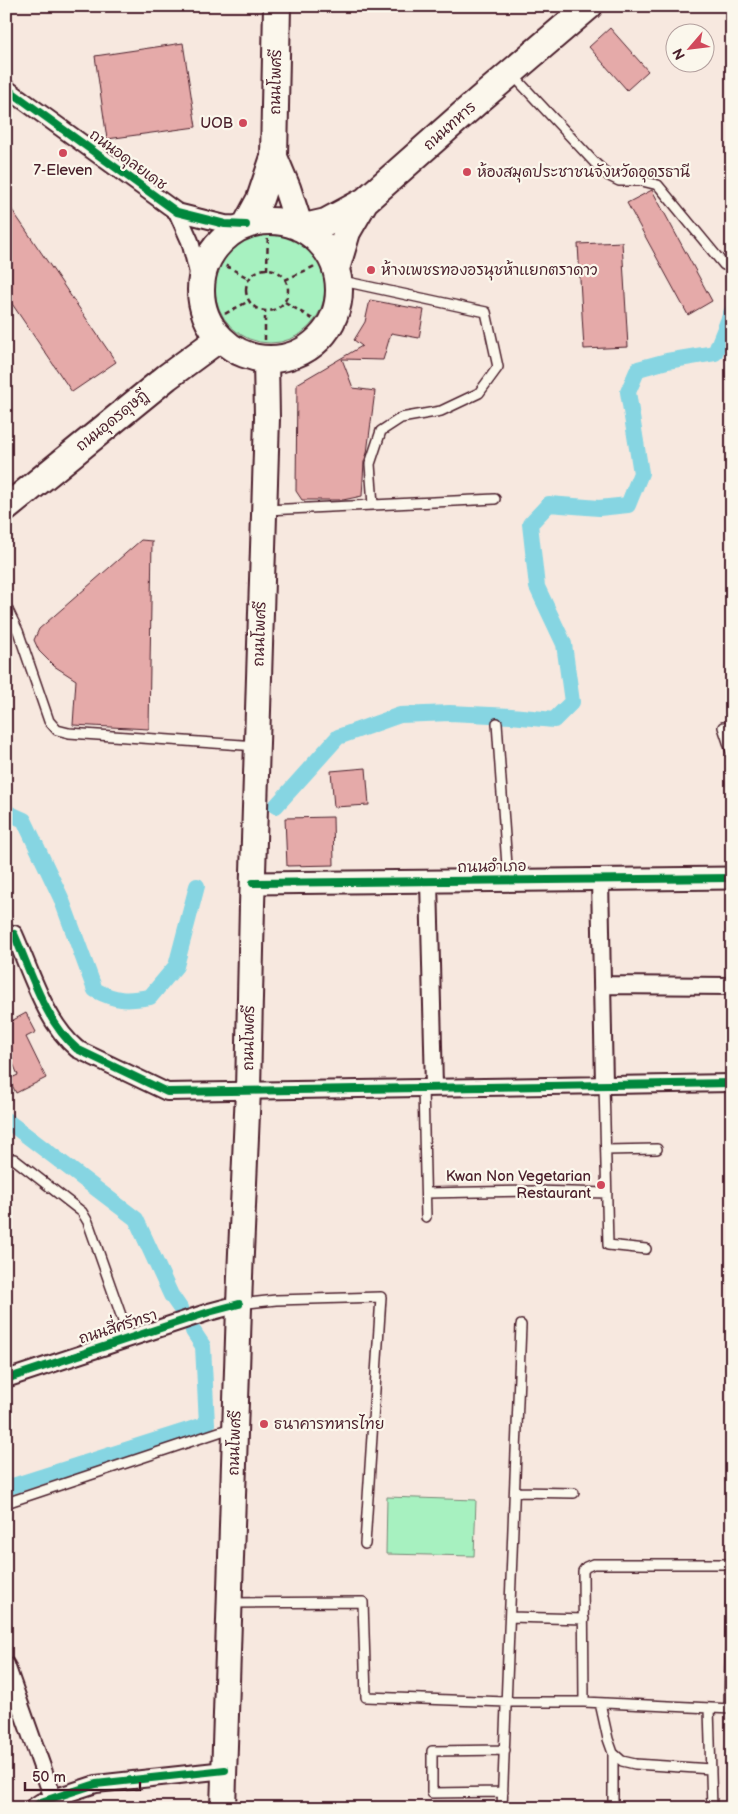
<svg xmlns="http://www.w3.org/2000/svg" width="738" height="1814" viewBox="0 0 738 1814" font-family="'Balsamiq Sans','Playpen Sans Thai',sans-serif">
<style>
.green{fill:#a7f1c0;stroke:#788876}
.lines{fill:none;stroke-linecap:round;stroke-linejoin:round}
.canal{stroke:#86d5e2;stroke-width:16}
.building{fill:#e5aaa9;stroke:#4a1f2b}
.service-casing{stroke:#4a1f2b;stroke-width:12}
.minor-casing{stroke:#4a1f2b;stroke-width:20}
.tertiary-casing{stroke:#4a1f2b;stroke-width:25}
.secondary-casing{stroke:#4a1f2b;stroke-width:28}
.primary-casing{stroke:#4a1f2b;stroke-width:30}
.path{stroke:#4a1f2b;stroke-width:2.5;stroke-dasharray:5 4;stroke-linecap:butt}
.service{stroke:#fbf7ec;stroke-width:9}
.minor{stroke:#fbf7ec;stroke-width:16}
.tertiary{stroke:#fbf7ec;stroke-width:21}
.secondary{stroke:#fbf7ec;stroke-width:24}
.primary{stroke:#fbf7ec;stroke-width:26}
.cycleway-casing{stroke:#fbf7ec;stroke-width:11}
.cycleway{stroke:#00873e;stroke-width:8}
.poi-dot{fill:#d1495b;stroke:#fbf7ec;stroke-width:2}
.labels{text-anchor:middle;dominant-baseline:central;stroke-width:4.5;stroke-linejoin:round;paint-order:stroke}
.street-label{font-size:15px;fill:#4a1f2b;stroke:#fbf7ec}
.poi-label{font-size:15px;fill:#4a1f2b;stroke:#fbf7ec;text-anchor:start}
</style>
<rect width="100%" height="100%" fill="#f7e8df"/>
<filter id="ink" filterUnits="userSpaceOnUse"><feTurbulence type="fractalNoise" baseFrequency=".02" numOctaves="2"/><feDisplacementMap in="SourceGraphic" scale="10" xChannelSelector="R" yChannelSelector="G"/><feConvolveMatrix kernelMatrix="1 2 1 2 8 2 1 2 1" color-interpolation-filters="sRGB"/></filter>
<g filter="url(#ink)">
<path class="green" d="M215 288a55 55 0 1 1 110 0a55 55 0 1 1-110 0Z
M 387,1497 L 476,1500 L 474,1556 L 386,1554 Z"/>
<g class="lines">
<path class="canal" d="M 276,806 L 338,737 L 400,715 L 450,713 L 511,716 L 554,720 L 572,702 L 564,644 L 537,587 L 530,524 L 549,504 L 599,508 L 628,505 L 641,473 L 628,392 L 638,369 L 667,361 L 715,353 L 732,311
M 6,812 L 24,820 L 61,898 L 95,990 C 116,1001 126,1001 150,997 L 176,966 L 197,886
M 6,1120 L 136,1219 L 171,1295 L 180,1308
M 6,1488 L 207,1424 L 203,1346 L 193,1331"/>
</g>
<path class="building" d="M 610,28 L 648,71 L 627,90 L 589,47 Z
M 183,43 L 196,127 L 107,139 L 95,56 Z
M 652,190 L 712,301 L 688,315 L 627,203 Z
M 6,201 L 116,362 L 72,392 L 6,295 Z
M 622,242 L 628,347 L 584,349 L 578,244 Z
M 370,300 L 424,310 L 419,338 L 391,333 L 383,360 L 342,359 L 353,388 L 375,391 L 367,453 L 364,462 L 362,496 L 343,500 L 302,500 L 296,491 L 297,384 L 362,346 L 354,340 L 365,322 Z
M 141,540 L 152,541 L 149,729 L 73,725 L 76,680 L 54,666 L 39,651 L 34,640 L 39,629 Z
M 366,768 L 369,805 L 334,807 L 331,771 Z
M 333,817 L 334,865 L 287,866 L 285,818 Z
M 26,1013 L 36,1032 L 26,1037 L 46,1078 L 16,1093 L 9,1079 L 18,1075 L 12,1061 L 13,1060 L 6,1048 L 6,1024 Z"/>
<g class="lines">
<defs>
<path id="service" d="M 512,74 L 594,162 L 609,176 L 619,181 L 642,181 L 658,185 L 724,265
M 373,505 L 495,499
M 266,510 L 373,505 L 370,464 L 381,431 L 401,418 L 441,411 L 479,393 L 498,367 L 486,312 L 338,280
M 6,606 L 18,631 L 49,721 L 57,730 L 69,733 L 257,746
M 497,723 L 508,880
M 723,727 L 732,754
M 604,1084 L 608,1245 L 646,1249
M 423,1087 L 426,1217
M 606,1150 L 657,1149
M 14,1159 L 82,1212 L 88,1222 L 129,1338
M 426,1193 L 534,1191 L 607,1193
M 239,1304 L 276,1300 L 381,1297 L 365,1544
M 515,1492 L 574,1493
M 6,1503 L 234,1427
M 230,1603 L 363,1602 L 366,1697 L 507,1702 L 584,1702 L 732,1709
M 510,1617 L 584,1619
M 584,1702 L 583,1571 L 586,1567 L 593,1564 L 732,1564
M 600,1703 L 608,1739 L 613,1753 L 622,1761 L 635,1764 L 711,1769
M 709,1708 L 712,1808
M 729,1709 L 732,1561
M 503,1792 L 432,1793 L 432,1751 L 505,1750
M 502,1808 L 521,1325
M 613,1808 L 613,1753"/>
<path id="minor" d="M 6,88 L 177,212 L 225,224 L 246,225
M 177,212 L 190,241 L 201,285
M 600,879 L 604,1084
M 429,881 L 434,1087
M 14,934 C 31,972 45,1022 77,1049 L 167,1092 L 732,1083
M 603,985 L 732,986
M 6,1379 L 209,1312 L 239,1304
M 6,1665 L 53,1798
M 32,1808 L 41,1802 L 96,1784 L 225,1770"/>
<path id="tertiary" d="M 253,883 L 732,878"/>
<path id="secondary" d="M 223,1808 L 240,1276 L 248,1090 L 252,905 L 267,418 L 266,359"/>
<path id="primary" d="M 274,157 L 287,188 L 300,228 L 326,222 L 365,201 L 479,100 L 589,6
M201 290a69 69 0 1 1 138 0a69 69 0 1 1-138 0Z
M 246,225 L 260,199 L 274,157 L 277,6
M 336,269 L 347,232 L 365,201
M 6,508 L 167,377 L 220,338"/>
</defs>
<use href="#service" class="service-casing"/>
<use href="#minor" class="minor-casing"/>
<use href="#tertiary" class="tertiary-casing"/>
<use href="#secondary" class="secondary-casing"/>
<use href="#primary" class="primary-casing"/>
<path class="path" d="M 210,257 L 250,279
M246 290a21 21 0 1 1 42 0a21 21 0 1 1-42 0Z
M 267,270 L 268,229
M 285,280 L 315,266
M 285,302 L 327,328
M 217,318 L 249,301
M 265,340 L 265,311"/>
<use href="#service" class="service"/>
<use href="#minor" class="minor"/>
<use href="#tertiary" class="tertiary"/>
<use href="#secondary" class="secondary"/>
<use href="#primary" class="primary"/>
<defs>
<path id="cycleway" d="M 6,88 L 177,212 L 225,224 L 246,225
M 253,883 L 732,878
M 14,934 C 31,972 45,1022 77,1049 L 167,1092 L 732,1083
M 6,1379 L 209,1312 L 239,1304
M 32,1808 L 41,1802 L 96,1784 L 225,1770"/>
</defs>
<use href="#cycleway" class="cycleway-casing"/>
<use href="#cycleway" class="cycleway"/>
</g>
</g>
<g class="poi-dot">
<circle cx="243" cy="123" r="5"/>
<circle cx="63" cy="153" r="5"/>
<circle cx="467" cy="172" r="5"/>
<circle cx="371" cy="270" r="5"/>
<circle cx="601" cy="1185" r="5"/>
<circle cx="264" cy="1424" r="5"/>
</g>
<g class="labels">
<g class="street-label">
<text transform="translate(276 82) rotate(-89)">ถนนโพศรี</text>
<text transform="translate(450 126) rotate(-42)">ถนนทหาร</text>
<text transform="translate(128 160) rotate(36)">ถนนอดุลยเดช</text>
<text transform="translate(112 421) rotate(-39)">ถนนอุดรดุษฎี</text>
<text transform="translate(260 634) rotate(-88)">ถนนโพศรี</text>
<text transform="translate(492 867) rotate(-1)">ถนนอำเภอ</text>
<text transform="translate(249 1038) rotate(-89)">ถนนโพศรี</text>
<text transform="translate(118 1327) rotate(-18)">ถนนสี่ศรัทรา</text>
<text transform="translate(235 1443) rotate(-88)">ถนนโพศรี</text>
</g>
<g class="poi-label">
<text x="233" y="123" text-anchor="end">UOB</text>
<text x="63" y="170" text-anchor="middle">7-Eleven</text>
<text x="477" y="172">ห้องสมุดประชาชนจังหวัดอุดรธานี</text>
<text x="381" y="270">ห้างเพชรทองอรนุชห้าแยกตราดาว</text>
<text x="591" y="1176" text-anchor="end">Kwan Non Vegetarian<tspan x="591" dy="17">Restaurant</tspan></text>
<text x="274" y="1424">ธนาคารทหารไทย</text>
</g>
</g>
<rect width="738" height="1814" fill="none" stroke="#fbf7ec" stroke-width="25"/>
<rect x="12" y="12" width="713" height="1789" fill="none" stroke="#4a1f2b" stroke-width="2" filter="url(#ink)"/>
<g transform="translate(690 48) rotate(242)"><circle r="24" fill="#fbf7ec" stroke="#b4a19f"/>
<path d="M0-4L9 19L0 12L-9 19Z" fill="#d1495b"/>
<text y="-8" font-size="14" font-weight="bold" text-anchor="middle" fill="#4a1f2b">N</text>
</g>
<path d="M25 1782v8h115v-8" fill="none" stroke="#4a1f2b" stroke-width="2.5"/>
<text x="32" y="1782" font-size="15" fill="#4a1f2b" stroke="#fbf7ec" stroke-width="4" paint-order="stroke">50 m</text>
</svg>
